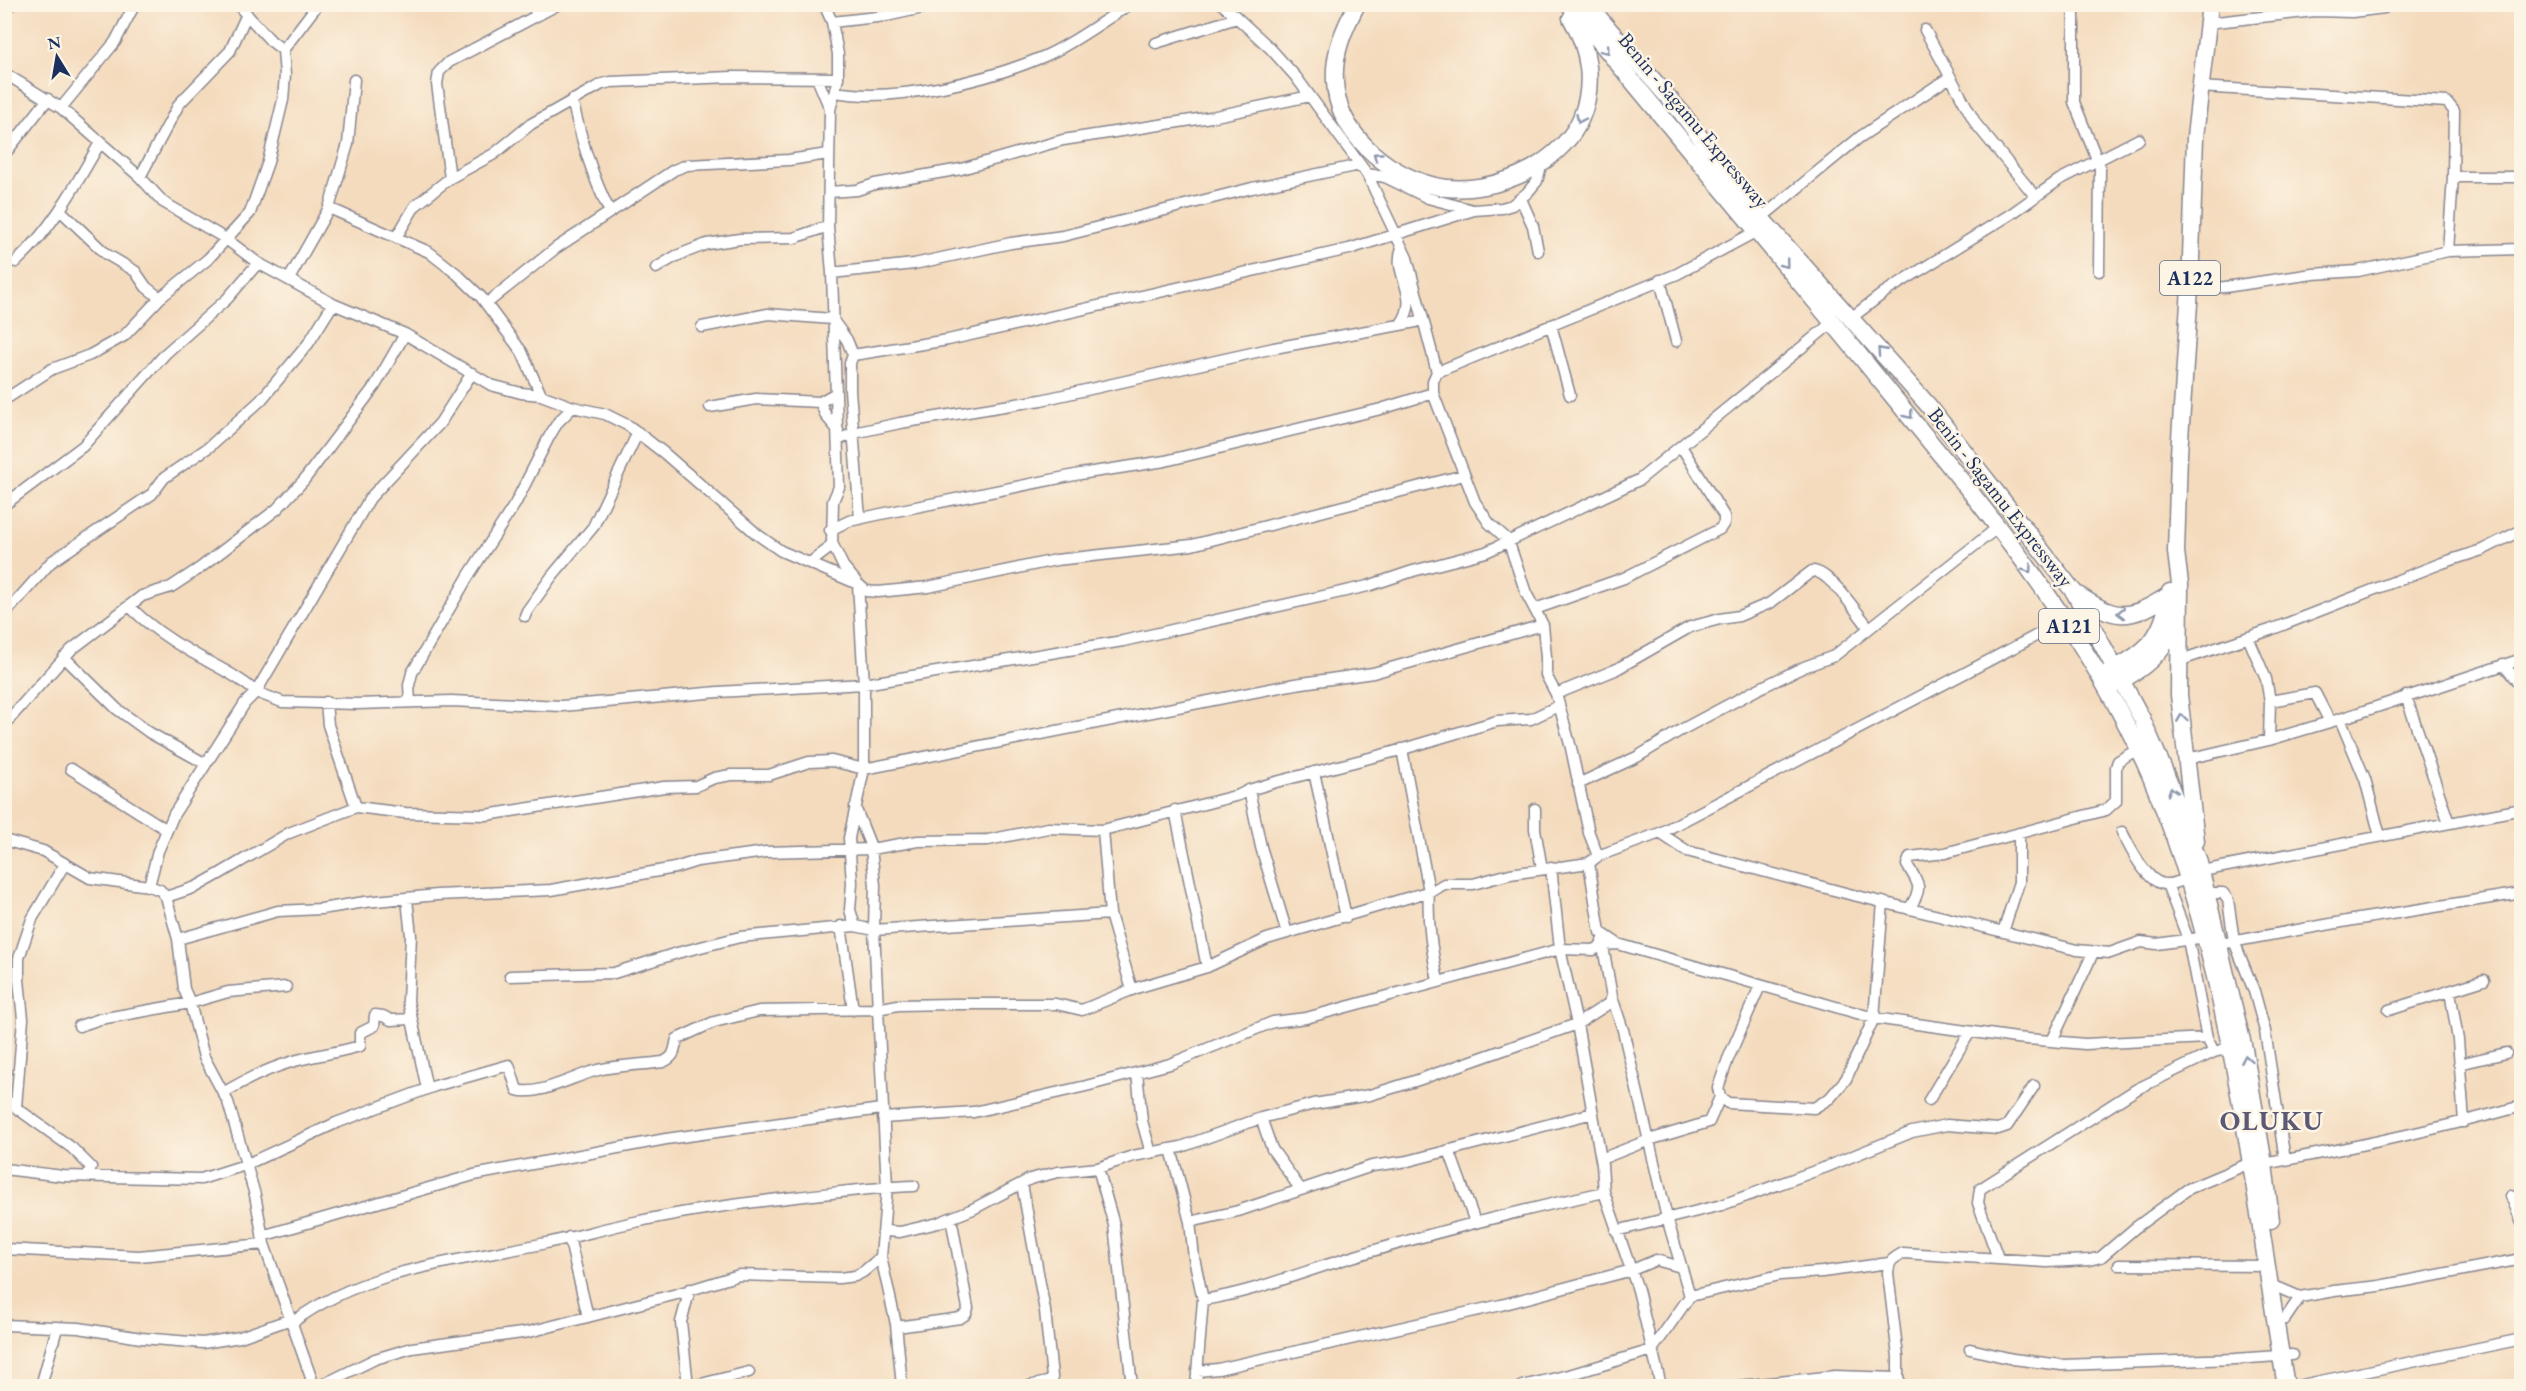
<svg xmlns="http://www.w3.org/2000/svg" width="2526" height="1391" viewBox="0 0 2526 1391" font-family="'EB Garamond',serif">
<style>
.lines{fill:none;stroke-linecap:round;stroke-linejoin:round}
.minor-casing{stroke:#88858e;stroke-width:13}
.highway-casing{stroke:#88858e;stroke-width:19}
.minor{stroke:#fff;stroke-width:10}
.highway{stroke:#fff;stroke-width:16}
.oneway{stroke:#8d97ae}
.labels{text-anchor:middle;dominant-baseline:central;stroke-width:5;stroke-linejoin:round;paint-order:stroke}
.shield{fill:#fcf5e5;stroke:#5e6a86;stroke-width:1.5}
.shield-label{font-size:20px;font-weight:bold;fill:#1b2f5e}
.street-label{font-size:21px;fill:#1b2f5e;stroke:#fcf5e5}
.district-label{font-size:27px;font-weight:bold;letter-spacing:1.5px;fill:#5d5873;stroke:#fcf5e5}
</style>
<rect width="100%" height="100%" fill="#fcf5e5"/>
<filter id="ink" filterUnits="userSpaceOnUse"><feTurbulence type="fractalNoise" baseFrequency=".0167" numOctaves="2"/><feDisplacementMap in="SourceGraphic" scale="12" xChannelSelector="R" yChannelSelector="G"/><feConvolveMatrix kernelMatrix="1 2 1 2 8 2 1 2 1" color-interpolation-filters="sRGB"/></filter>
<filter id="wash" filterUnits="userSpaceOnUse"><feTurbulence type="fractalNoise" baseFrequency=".008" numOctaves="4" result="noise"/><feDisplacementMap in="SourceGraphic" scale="24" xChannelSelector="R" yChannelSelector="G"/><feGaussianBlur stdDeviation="1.35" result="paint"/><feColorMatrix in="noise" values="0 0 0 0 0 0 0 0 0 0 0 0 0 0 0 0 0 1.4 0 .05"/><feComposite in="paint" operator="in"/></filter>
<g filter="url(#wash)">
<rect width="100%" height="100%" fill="#f4dbbe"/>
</g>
<g filter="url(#ink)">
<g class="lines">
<defs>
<path id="minor" d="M 237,4 L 271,41 L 283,50
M 531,4 L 538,15
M 824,4 L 832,22 L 838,54 L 838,78 L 830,110 L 828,226 L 832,273 L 839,487 L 833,501 L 832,543 L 843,566 L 858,584 L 864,684 L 864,769 L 849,838 L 852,883 L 850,910 L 855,926 L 874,930 L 887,1187 L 881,1257 L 896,1324 L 902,1386
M 2074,4 L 2074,102 L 2100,167 L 2099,271
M 4,8 L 12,4
M 832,22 L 886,16 L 941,4
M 2207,23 L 2315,11 L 2352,12 L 2384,8
M 1925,30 L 1976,124 L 2035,196
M 1156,43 L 1237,18
M 4,73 L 61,108 L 140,177 L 163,202 L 226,239 L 258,263 L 333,304 L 405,334 L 491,385 L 521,393 L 541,395 L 573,407 L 605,414 L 629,426 L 664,453 L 758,535 L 781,551 L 858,584 L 866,591 L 878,592 L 928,587 L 1056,560 L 1192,545 L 1464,475
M 817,78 L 830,109
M 2199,87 L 2447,102 L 2454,111 L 2453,177 L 2448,251
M 836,92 C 896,103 989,80 1045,56 C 1075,43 1102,21 1131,4
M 572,100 C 582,141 591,174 610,212
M 61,108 L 115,42 L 135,4
M 4,155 L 48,99
M 1367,174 L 1385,177 L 1428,198 L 1473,210
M 140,177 L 179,104 L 230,51 L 247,14
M 2453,177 L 2522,177
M 450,178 L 437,84 L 439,72 L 449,62 L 559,4
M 829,192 L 857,190 L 875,184 L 961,169 L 1063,140 L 1211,117 L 1310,96
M 1521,199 L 1533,226 L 1538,251
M 329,208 L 429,252 L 457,274 L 481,297 L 522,352 L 541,395
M 61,211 L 106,254 L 135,271 L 146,287 L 160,298
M 1761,218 L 1860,137 L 1950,77
M 397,236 L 415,206 L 450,178 L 494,154 L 531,124 L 602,84 L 611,82 L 732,77 L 838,78
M 16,262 C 53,228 76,184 101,141
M 656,268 L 676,256 L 707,244 L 740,239 L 794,238 L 828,226
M 832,273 L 914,264 L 1011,243 L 1063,236 L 1252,188 L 1360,165
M 289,279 L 329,208 L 348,144 L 354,80
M 1660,280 L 1676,341
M 2190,288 L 2225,287 L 2313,274 L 2358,271 L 2448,251 L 2522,249
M 486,304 L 556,248 L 674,170 L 687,165 L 789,160 L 828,154
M 1851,318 L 1885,292 L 2011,214 L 2059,180 L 2139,139
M 1423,319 L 1437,372 L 1433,381 L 1433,393 L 1475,502 L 1489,523 L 1508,540 L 1526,593 L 1543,625 L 1546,657 L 1546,675 L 1556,694 L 1571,748 L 1589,833 L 1598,856
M 1400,325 C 1423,295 1391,275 1402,248
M 1551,325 L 1570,395
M 702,327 L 768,314 L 832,319 L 847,340 L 853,355
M 1437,372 L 1677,274 L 1757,231
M 4,400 L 52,369 L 90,355 L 124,336 L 160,298 L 208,259 L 250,213 L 268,162 L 283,100 L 285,75 L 283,50 L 318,4
M 820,402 L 826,416 L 838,430
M 710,407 L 756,399 L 820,402 L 836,393
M 838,440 L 854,433 L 900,423 L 1041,400 L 1274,348 L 1416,322 L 1423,319 L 1407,258 L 1367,174 L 1296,77 L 1270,48 L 1222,4
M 4,505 L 83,446 L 166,353 L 227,299 L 258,263
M 860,519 L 850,390 L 850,363 L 853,355 L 948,340 L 1349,249 L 1474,210 L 1502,208 L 1512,205 L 1527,193 L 1537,181 L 1542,163
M 830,530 L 849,521 L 881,514 L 1080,474 L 1165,461 L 1381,409 L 1433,393
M 811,562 L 827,550 L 832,543
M 129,606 L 142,596 L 171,587 L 200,568 L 277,509 L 304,480 L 375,386 L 405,334
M 1535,609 L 1624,578 L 1720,529 L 1724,523 L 1724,516 L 1681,446
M 4,615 L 51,562 L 152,494 L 164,478 L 209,447 L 261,400 L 308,344 L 333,304
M 525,616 L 527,611 L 552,576 L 593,527 L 638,432
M 2248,637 L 2266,679 L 2270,701 L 2269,740
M 64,657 L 117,709 L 150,733 L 206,764
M 2178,661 L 2270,630 L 2442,563 L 2482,550 L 2522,530
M 2503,664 L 2522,687
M 1556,694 L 1615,670 L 1690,627 L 1720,619 L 1739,616 L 1770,603 L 1812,571 C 1829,570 1858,614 1869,628
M 2406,696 L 2449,823
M 2270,701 L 2315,693 L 2330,722
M 326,702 L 328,725 L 356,807
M 410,702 L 409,685 L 412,673 L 469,575 L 515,504 L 549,437 L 558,422 L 573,407
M 2340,719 L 2365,779 L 2380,836
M 4,725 L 71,650 L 129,606 C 148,625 169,640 193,653 C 215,666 237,675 256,692 L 370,498 L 440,423 L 472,373
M 1402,749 L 1429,891 C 1427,922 1432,951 1438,981
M 2187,759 L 2269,740 L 2340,719 L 2522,659
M 71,769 L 167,830
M 1314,772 L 1346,917
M 1578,784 L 1637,757 L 1681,730 L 1758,689 L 1804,667 L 1834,656 L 1997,528
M 1249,790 L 1261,847 L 1287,933
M 855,807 L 871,847
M 1535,809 L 1535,829 L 1542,869
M 1175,810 L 1207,967
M 1103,830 L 1110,914 L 1132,990
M 2122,832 C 2129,846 2146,882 2164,884 C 2171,885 2180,881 2188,879
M 1660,833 L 1687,851 L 1849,894 L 2077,950 L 2110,953 L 2141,942 L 2157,944 L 2206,937
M 4,840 L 43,851 L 90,878 L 149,886 L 160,890 L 166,897 L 178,939 L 184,989 L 190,1003 L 204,1057 L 228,1102 L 255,1195 L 264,1244 L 314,1386
M 871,849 L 875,885 L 874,930 L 1110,914
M 1589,863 L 1600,932 L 1618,944 L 1874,1018 L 2016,1038 L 2085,1044 L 2207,1038 L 2214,1052 L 2229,1048
M 1551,867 L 1560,949 L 1577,1024 L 1602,1165 L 1604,1192 L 1638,1290 L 1661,1386
M 2202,871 L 2522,809
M 2167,884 L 2188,939 L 2207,1038
M 149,886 L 158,851 L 174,814 L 245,703 L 256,692 L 282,702 L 357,704 L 451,701 L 562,706 L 718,692 L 864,684 L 1123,641 L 1368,586 L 1413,571 L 1486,552 L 1639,480 L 1833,322
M 2208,893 L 2223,893 L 2228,900 L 2234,941 L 2254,991 L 2265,1031 L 2285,1160
M 166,897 L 196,887 L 221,873 L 289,833 L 356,807 L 405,813 L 486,815 L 664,787 L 696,786 L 714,778 L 731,775 L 769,775 L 809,762 L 832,761 L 864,769 L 1295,684 L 1373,673 L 1543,625
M 407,899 L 411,936 L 408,1001 L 427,1089
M 1909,909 C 1923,888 1920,885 1907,865 L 1910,857 L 1945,853 L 2106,810 L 2116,801 L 2116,767 L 2118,761 L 2138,749
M 841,926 L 853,1010
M 2003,932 L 2019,882 L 2019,833
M 178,939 L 278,911 L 321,909 L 365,902 L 437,895 L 551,890 L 675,868 L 697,861 L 766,852 L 871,849 L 918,841 L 988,840 L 1048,828 L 1103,830 L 1239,795 L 1249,790 L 1276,782 L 1393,752 L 1497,721 L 1531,719 L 1558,706
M 1602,941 L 1612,997 L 1623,1030 L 1667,1218 L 1690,1296
M 2220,944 L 2353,920 L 2522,893
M 510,976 L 614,973 L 677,953 L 740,937 L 855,926
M 2450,991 L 2458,1040 L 2464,1122
M 2389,1010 L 2484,980
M 79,1026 L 100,1019 L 190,1003 L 228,992 L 286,987
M 2052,1041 L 2093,953
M 2459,1064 L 2506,1053
M 1137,1073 L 1142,1121 L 1151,1153
M 223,1093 C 245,1080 267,1069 291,1062 C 314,1055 337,1053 360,1046 L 360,1033 L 374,1026 L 375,1015 L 383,1016 L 391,1020 L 411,1019
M 1720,1097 L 1728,1103 L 1814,1108 L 1830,1098 L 1846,1079 L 1874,1018 L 1883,902
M 4,1099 L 72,1148 L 91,1167 L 88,1175
M 1929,1100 L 1970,1032
M 16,1107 L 23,1019 L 19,980 L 19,958 L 32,919 L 64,865
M 883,1118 L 974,1112 L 1086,1086 L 1170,1064 L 1273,1022 L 1306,1018 L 1560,949 L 1594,950 L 1603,945 L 1618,944
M 1261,1118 L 1272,1149 L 1301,1190
M 1171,1149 L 1190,1222 L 1194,1258 L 1203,1300 L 1196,1386
M 1449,1150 L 1475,1222
M 1601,1159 L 1649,1140 L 1709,1122 L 1720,1097 L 1718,1088 L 1728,1059 L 1760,986
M 2264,1164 C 2351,1148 2436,1130 2522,1106
M 1098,1168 L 1114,1225 L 1132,1386
M 4,1169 L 63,1176 L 201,1179 L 245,1165 L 336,1123 L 435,1086 L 509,1065 L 517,1090 C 538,1097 576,1075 598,1070 C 619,1065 642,1065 663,1062 C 675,1057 674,1051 677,1039 L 714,1022 L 759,1011 L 877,1009 L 898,1005 L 953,1004 L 1056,1004 L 1082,1010 L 1136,988 L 1207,967 L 1267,939 L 1434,890 L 1444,884 L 1473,884 L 1510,874 L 1589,863 L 1598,856 L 1660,833 L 2045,631 L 2065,618
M 1022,1184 L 1045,1311 L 1053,1386
M 2511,1196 L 2522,1223
M 1190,1222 L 1238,1211 L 1372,1166 L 1408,1161 L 1593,1113
M 885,1231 L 900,1232 L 938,1223 L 973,1209 L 1030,1179 L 1058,1172 L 1098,1168 L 1133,1156 L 1181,1147 L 1261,1118 L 1314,1104 L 1370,1095 L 1418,1080 L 1577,1024 L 1608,1004 L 1612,997
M 1616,1231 L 1722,1205 L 1826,1167 L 1912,1132 L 1947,1125 L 1998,1129 L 2007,1126 L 2034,1086
M 262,1236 L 474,1175 L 666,1139 L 881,1109
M 569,1237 L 588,1317
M 4,1249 L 139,1256 L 264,1244
M 1998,1258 L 1978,1203 L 1980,1189 L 2137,1089 L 2214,1052
M 2119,1265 L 2267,1266
M 2279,1288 L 2300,1297 L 2334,1291 L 2379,1286 L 2522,1259
M 1203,1300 C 1254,1292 1302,1272 1352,1257 C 1435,1232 1519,1211 1604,1192
M 2285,1319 L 2300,1297
M 293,1322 C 367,1267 459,1262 546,1243 C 576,1237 605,1228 635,1222 C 688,1210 743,1203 796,1197 C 836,1193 875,1187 914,1186
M 4,1325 L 79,1328 L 141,1338 L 203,1343 L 240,1337 L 291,1319
M 897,1327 L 960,1318 L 966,1314 L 968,1308 L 951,1218
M 1970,1349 L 2013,1359 L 2062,1365 L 2235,1359 L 2292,1355
M 1197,1371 L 1218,1369 L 1501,1305 L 1632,1270 L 1656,1260 L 1681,1267
M 41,1386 L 57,1328
M 320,1386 L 375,1359 L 412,1348 L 529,1332 L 677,1294 L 739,1275 L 839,1278 L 855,1276 L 863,1272 L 881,1257
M 688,1386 L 681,1322 L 690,1289
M 693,1386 L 749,1372
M 1029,1386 L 1052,1381
M 1522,1386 L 1569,1375 L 1652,1350 L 1690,1296 L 1780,1275 L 1822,1272 L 1889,1263
M 1739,1386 L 1835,1376 L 1898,1378
M 1902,1386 L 1898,1378 L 1898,1357 L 1888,1273 C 1889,1261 1892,1259 1903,1253 L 2047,1262 L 2089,1260 L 2101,1257 L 2135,1228 L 2188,1189 L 2250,1163
M 2297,1386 L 2522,1339"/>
<path id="highway" d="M 1357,4 C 1344,29 1333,53 1335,82 C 1337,132 1385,172 1431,185 C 1464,194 1502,185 1532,169 C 1552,157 1572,140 1581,118 C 1595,85 1589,48 1571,18
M 1569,4 C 1676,135 1785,263 1891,394 C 1989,514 2090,634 2151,777 C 2233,970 2251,1182 2286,1386
M 1587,4 L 1681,112 L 1761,218 L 1928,405 L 2074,592 L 2142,719 L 2166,775 L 2198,859 L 2244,1049 L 2264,1164 L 2271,1220
M 2075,593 C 2116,620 2127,622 2169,595
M 2107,673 C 2148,651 2163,639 2170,592
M 2115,684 C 2143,669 2163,654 2175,624
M 2196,841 L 2179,695 L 2180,584 L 2176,552 L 2179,454 L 2190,288 L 2195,137 L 2210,4"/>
</defs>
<use href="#minor" class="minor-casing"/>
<use href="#highway" class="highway-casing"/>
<use href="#minor" class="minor"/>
<use href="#highway" class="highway"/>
</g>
<defs><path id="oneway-chevron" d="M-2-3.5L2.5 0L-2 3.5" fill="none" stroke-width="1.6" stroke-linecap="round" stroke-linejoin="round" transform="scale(1.5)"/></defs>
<g class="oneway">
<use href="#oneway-chevron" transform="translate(1606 50) rotate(50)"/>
<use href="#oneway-chevron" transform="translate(1580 119) rotate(115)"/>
<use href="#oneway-chevron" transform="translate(1377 156) rotate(-144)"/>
<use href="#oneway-chevron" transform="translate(1785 264) rotate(51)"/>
<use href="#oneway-chevron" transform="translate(1881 351) rotate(-132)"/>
<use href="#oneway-chevron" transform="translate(1909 415) rotate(51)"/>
<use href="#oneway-chevron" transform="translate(2028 569) rotate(54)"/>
<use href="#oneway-chevron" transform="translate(2121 613) rotate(179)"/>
<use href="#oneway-chevron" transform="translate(2182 718) rotate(-98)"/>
<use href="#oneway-chevron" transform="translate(2172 791) rotate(-108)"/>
<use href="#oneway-chevron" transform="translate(2246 1059) rotate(-100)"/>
</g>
</g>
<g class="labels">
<g class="shield">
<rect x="2160" y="261" width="60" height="34" rx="4.5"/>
<rect x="2039" y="609" width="60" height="34" rx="4.5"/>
</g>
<g class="shield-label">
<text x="2190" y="278">A122</text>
<text x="2069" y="626">A121</text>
</g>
<g class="street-label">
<text transform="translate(1694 120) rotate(50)">Benin - Sagamu Expressway</text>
<text transform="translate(2001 497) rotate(52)">Benin - Sagamu Expressway</text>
</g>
<g class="district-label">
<text x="2272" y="1120">OLUKU</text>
</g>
</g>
<rect width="2526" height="1391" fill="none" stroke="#fcf5e5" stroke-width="24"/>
<g transform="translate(57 57) rotate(349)" stroke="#fcf5e5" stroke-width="4.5" paint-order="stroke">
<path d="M0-4.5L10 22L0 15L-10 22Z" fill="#1b2f5e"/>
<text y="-9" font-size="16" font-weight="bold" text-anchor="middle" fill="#1b2f5e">N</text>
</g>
</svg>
